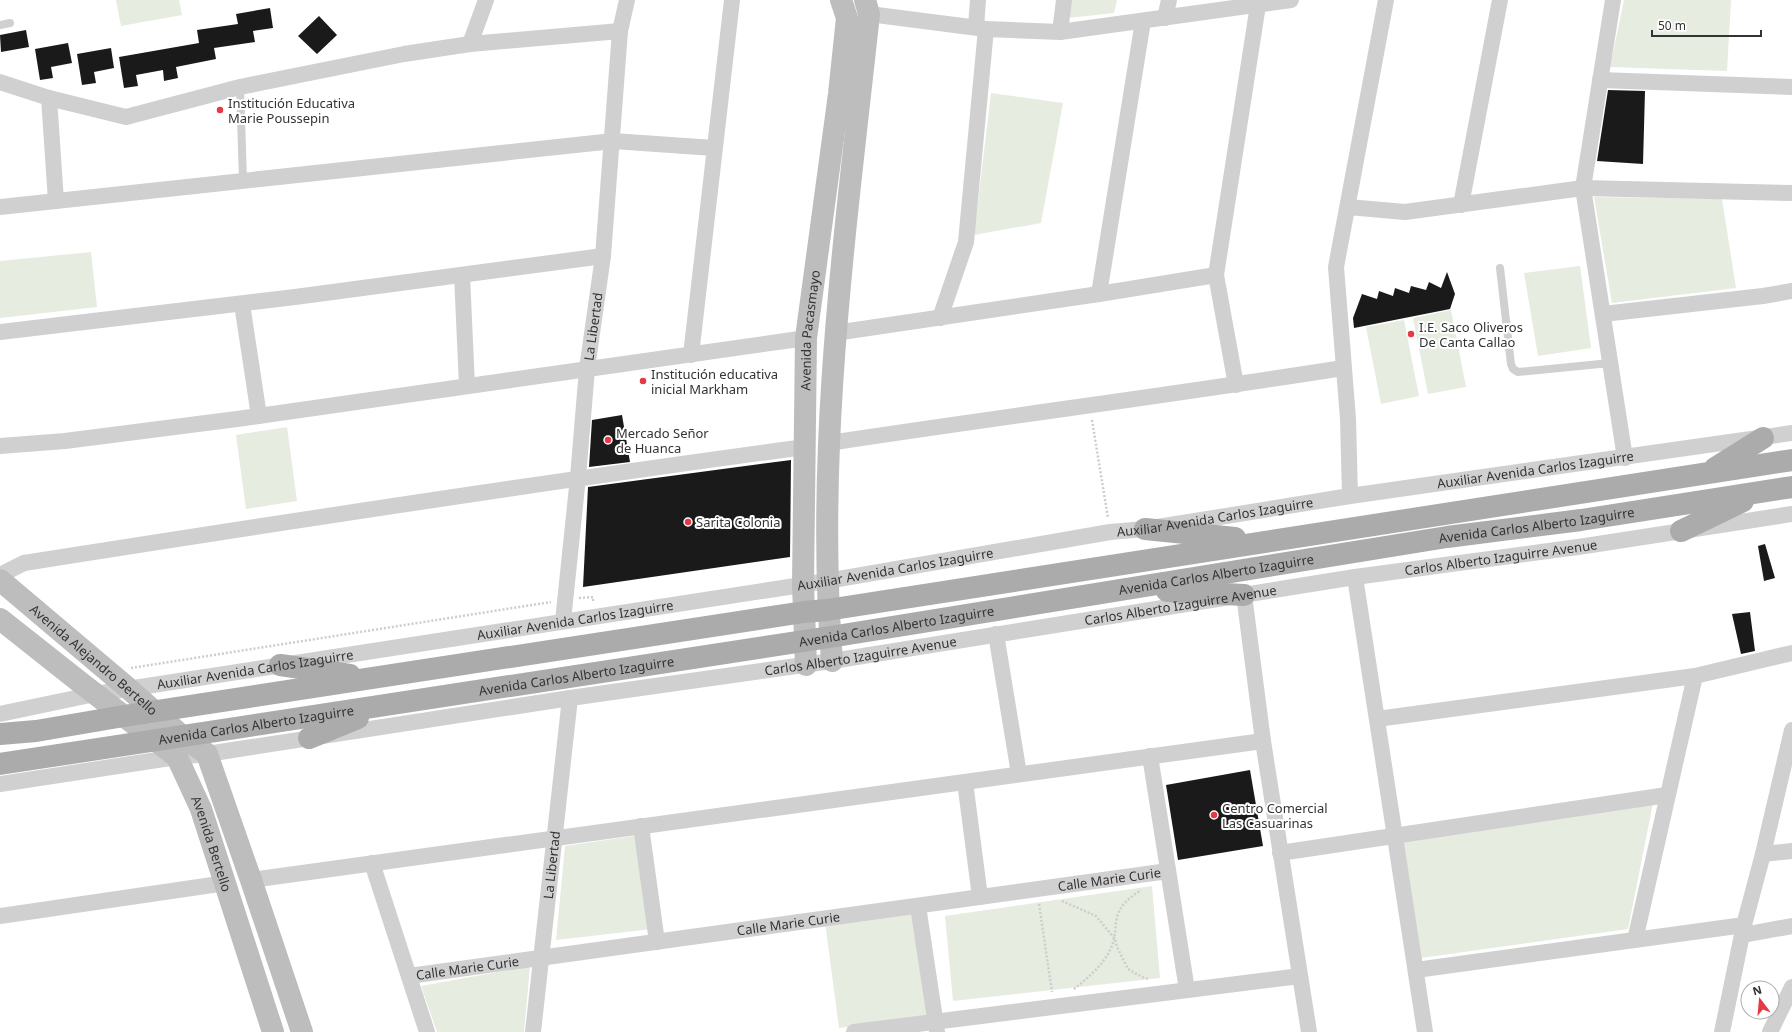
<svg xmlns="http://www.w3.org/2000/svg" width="1792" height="1032" viewBox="0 0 1792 1032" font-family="'Noto Sans',sans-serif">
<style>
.green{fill:#e6ecdf}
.building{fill:#1a1a1a}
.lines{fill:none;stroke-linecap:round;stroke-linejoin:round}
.path{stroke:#cdcdcd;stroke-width:2.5;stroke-dasharray:2 2;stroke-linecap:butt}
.lane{stroke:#d0d0d0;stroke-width:8}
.street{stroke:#d0d0d0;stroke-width:16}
.secondary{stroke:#bdbdbd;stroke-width:22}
.primary{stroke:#ababab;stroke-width:22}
.poi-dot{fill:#e63946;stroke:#fff;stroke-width:1.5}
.labels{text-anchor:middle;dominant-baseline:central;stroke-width:4;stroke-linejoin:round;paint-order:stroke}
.poi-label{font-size:13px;fill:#333;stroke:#fff;text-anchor:start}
.street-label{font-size:13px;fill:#333;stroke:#fff}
</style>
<rect width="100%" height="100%" fill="#fff"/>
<path class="green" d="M 116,0 L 179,0 L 182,15 L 121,26 Z
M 1071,0 L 1117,0 L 1114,13 L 1068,18 Z
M 1624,0 L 1731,0 L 1727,71 L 1610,67 Z
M 991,93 L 1063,103 L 1041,223 L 974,235 Z
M 1594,197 L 1722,199 L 1736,288 L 1612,303 Z
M 91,252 L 97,307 L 0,318 L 0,261 Z
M 1580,266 L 1591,348 L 1538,356 L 1524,273 Z
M 1451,310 L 1466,387 L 1428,394 L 1413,318 Z
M 1404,320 L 1419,396 L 1381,404 L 1366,327 Z
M 287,427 L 297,501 L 246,509 L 236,435 Z
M 1653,803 L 1628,929 L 1421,958 L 1402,842 Z
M 640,835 L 652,929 L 556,940 L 565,846 Z
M 1152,886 L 1160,978 L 953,1001 L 945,916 Z
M 913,910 L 929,1017 L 839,1028 L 825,922 Z
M 530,966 L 524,1032 L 437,1032 L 421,986 Z"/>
<path class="building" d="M 270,8 L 273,28 L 253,31 L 255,42 L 214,48 L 216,59 L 176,67 L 178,78 L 164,81 L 163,70 L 136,75 L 138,86 L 124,88 L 119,57 L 199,43 L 197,30 L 238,24 L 236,14 Z
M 319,16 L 337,35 L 317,54 L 298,36 Z
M 26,30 L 29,47 L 1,52 L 0,35 Z
M 68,43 L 72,63 L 51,67 L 53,78 L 40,80 L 35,49 Z
M 111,48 L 114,68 L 94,72 L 96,83 L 82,85 L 77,54 Z
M 1608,90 L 1645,91 L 1643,164 L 1597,161 Z
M 1447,272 L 1455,294 L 1450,309 L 1354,328 L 1353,318 L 1362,294 L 1377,299 L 1379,291 L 1393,296 L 1395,288 L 1409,293 L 1411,286 L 1426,290 L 1429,282 L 1441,288 Z
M 622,415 L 630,462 L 589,467 L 592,420 Z
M 791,460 L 790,557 L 583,587 L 588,487 Z
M 1765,544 L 1775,578 L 1764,581 L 1758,546 Z
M 1750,612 L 1755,651 L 1741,654 L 1732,614 Z
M 1250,770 L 1263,846 L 1178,860 L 1166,785 Z"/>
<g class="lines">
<path class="path" d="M 1092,420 L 1108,518
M 579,598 L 593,597 L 593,603
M 131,668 L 551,602
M 1062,901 L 1096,916 L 1115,939 L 1117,947 L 1128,969 L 1142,977 L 1149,979
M 1039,904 L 1052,992
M 1074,989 C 1087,979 1103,965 1110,950 C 1117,936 1114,926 1118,914 C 1122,903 1132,896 1141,890"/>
<path class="lane" d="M 0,25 L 10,23
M 240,87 L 243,181
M 1500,268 L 1511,364 L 1513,369 L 1518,372 L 1610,363"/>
<g class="street">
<path d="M 1613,0 L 1583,188 L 1625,458"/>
<path d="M 869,14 L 986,29 L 1060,32 L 1291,0"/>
<path d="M 1165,18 L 1169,0"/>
<path d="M 976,27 L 978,0"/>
<path d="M 1060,32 L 1064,0"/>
<path d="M 470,44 L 486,0"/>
<path d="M 1600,80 L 1792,87"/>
<path d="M 0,82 L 49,98 L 126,117 L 240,87 L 404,54 L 470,44 L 620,31"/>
<path d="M 49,98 L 56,201"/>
<path d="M 1461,205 L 1500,0"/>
<path d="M 0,207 L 613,141 L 714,148"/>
<path d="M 1348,207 L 1405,212 L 1583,188 L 1792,193"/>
<path d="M 462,275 L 467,386"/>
<path d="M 1099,294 L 1143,21"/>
<path d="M 242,304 L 259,416"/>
<path d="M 1603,314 L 1763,296 L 1792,291"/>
<path d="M 940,318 L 966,242 L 986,29"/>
<path d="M 0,332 L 295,297 L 603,256"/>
<path d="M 835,333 L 1099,294 L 1216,275"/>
<path d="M 691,355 L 732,0"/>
<path d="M 1236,385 L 1216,275 L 1258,5"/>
<path d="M 829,443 C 1000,417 1172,395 1343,368"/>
<path d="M 0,446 L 65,441 L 237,419 L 806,338"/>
<path d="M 1350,496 L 1348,419 L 1336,267 L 1386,0"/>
<path d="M 0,575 L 24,563 C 284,522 544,482 805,447"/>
<path d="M 1355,577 L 1425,1032"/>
<path d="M 1244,595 L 1263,741 L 1309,1032"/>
<path id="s1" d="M 563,621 L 578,477 L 587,369 L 603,256 L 620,31 L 627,0"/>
<path d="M 996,634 L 1019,774"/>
<path id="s2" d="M 0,714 L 95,694 L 827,581 L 1110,532 L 1145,529 L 1350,496 L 1792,433"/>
<path d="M 1377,719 L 1695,676 L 1792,653"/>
<path d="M 1150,756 L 1187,990"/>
<path d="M 965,782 L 980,897"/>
<path id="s3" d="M 0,784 L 177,757 L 207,754 L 570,698 L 832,661 L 1355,577 L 1585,546 L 1792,514"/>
<path d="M 641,826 L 657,942"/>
<path d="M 1280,853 L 1667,795"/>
<path d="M 1763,854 L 1792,851"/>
<path d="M 372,863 L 427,1032"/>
<path d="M 251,880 L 1263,741"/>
<path d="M 918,906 L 937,1032"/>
<path d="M 0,916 L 226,883"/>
<path d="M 1743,935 L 1792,926"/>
<path d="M 1635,940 L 1695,676"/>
<path d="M 1416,970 L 1744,925"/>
<path id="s4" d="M 409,976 L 1168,871"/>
<path id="s5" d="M 533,1032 L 570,698"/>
<path d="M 854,1032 L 1300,976"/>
<path d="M 1722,1032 L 1744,925 L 1763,854 L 1792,730"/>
<path d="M 1770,1032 L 1792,987"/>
</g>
<g class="secondary">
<path id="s6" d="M 0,580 L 129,689 L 182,736 L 207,754 L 251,880 L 302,1032"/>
<path id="s7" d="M 0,619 L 81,683 L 177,757 L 201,809 L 273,1032"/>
<path d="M 832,661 C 815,447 846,227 869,14 L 865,0"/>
<path id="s8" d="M 806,665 L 803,584 L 806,338 L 839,94 L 847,18 L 841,0"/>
</g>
<g class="primary">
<path d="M 1715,468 L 1763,438"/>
<path d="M 1145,529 L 1235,538"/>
<path d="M 1681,531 L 1743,501"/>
<path d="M 1167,591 L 1244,595"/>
<path d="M 280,665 L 350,675"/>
<path d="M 0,734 L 36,731 L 124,716 L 804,612 L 827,610 L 1792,460"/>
<path d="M 309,738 L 358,718"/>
<path id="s9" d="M 0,764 L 830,637 L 1447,537 L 1581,520 L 1792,487"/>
</g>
</g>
<g class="poi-dot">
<circle cx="220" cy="110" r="4"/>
<circle cx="1411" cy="334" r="4"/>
<circle cx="643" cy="381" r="4"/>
<circle cx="608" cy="440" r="4"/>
<circle cx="688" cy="522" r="4"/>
<circle cx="1214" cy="815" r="4"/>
</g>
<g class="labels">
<g class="poi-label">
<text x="228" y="103">Institución Educativa<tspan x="228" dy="15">Marie Poussepin</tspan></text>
<text x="1419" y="327">I.E. Saco Oliveros<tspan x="1419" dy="15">De Canta Callao</tspan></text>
<text x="651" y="374">Institución educativa<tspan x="651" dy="15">inicial Markham</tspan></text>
<text x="616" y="433">Mercado Señor<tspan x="616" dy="15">de Huanca</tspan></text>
<text x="696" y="522">Sarita Colonia</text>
<text x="1222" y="808">Centro Comercial<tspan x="1222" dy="15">Las Casuarinas</tspan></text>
</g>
<g class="street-label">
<text stroke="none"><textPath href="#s1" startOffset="296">La Libertad</textPath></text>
<text stroke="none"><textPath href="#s8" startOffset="335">Avenida Pacasmayo</textPath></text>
<text stroke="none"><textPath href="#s2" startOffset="1555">Auxiliar Avenida Carlos Izaguirre</textPath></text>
<text stroke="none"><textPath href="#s2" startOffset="1231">Auxiliar Avenida Carlos Izaguirre</textPath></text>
<text stroke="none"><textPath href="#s9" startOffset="1555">Avenida Carlos Alberto Izaguirre</textPath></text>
<text stroke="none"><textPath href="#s3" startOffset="1518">Carlos Alberto Izaguirre Avenue</textPath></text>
<text stroke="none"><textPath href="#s2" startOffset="907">Auxiliar Avenida Carlos Izaguirre</textPath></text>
<text stroke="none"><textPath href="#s9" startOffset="1231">Avenida Carlos Alberto Izaguirre</textPath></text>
<text stroke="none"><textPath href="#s3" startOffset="1194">Carlos Alberto Izaguirre Avenue</textPath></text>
<text stroke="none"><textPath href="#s2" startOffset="583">Auxiliar Avenida Carlos Izaguirre</textPath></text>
<text stroke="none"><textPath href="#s9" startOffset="907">Avenida Carlos Alberto Izaguirre</textPath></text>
<text stroke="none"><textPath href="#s3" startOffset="870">Carlos Alberto Izaguirre Avenue</textPath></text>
<text stroke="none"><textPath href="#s6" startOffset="123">Avenida Alejandro Bertello</textPath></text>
<text stroke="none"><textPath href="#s2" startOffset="259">Auxiliar Avenida Carlos Izaguirre</textPath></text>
<text stroke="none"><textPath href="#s9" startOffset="583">Avenida Carlos Alberto Izaguirre</textPath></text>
<text stroke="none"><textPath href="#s9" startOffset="259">Avenida Carlos Alberto Izaguirre</textPath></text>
<text stroke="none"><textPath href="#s7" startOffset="318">Avenida Bertello</textPath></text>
<text stroke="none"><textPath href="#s5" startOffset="168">La Libertad</textPath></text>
<text stroke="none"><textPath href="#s4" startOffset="707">Calle Marie Curie</textPath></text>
<text stroke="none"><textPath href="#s4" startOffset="383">Calle Marie Curie</textPath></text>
<text stroke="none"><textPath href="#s4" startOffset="59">Calle Marie Curie</textPath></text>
</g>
</g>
<g transform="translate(1760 1000) rotate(344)"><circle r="19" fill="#ffffff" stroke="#adadad"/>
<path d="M0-3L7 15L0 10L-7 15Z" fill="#e63946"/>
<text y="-6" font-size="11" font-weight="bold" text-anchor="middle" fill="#333333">N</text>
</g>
<path d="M1652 30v6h109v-6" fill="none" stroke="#333333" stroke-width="2"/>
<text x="1658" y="30" font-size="12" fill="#333333" stroke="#ffffff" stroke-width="3" paint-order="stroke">50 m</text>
</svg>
